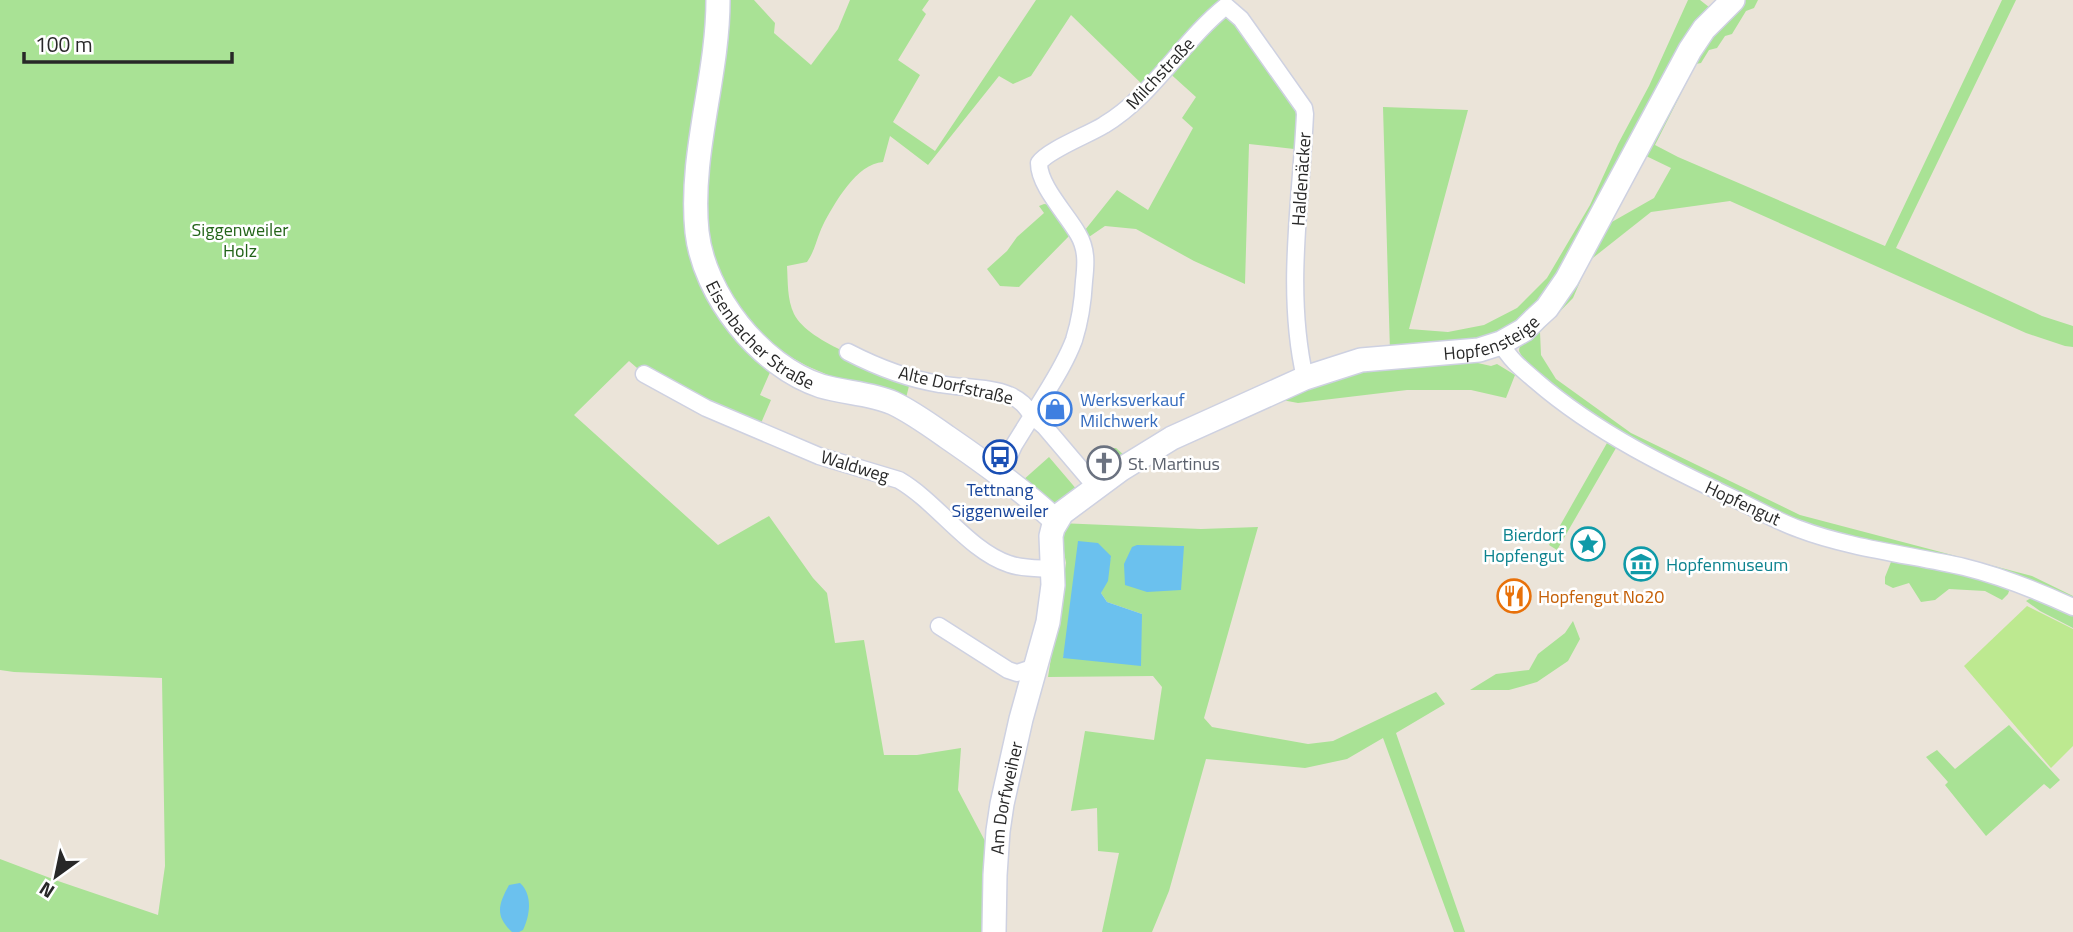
<svg xmlns="http://www.w3.org/2000/svg" width="2073" height="932" viewBox="0 0 2073 932" font-family="'Titillium Web',sans-serif">
<style>
.green{fill:#a9e295;fill-rule:evenodd}
.pitch{fill:#bde990}
.water{fill:#6bc1ee}
.lines{fill:none;stroke-linecap:round;stroke-linejoin:round}
.street-casing{stroke:#ced1e1;stroke-width:19}
.secondary-casing{stroke:#ced1e1;stroke-width:26}
.street{stroke:#fff;stroke-width:16}
.secondary{stroke:#fff;stroke-width:23}
.labels{text-anchor:middle;dominant-baseline:central;stroke-width:5;stroke-linejoin:round;paint-order:stroke}
.street-label{font-size:18px;fill:#282828;stroke:#fff}
.park-label{font-size:18px;fill:#236419;stroke:#fff}
.shop-label{font-size:18px;fill:#366cbe;stroke:#fff;text-anchor:start}
.worship-label{font-size:18px;fill:#5b616d;stroke:#fff;text-anchor:start}
.transit-label{font-size:18px;fill:#164399;stroke:#fff}
.culture-label{font-size:18px;fill:#0d838f;stroke:#fff;text-anchor:end}
.food-label{font-size:18px;fill:#c56008;stroke:#fff;text-anchor:start}
</style>
<rect width="100%" height="100%" fill="#ebe4d9"/>
<path class="green" d="M 0,0 L 710,0 L 685,221 L 720,318 L 736,340 L 771,370 L 760,395 L 771,400 L 758,430 L 644,374 L 629,361 L 574,415 L 718,545 L 769,516 L 813,578 L 827,593 L 835,643 L 864,640 L 884,755 L 917,755 L 961,748 L 958,790 L 985,841 L 992,841 L 989,932 L 0,932 L 0,859 L 58,881 L 158,915 L 165,866 L 162,678 L 14,672 L 0,670 Z
M 726,0 L 754,0 L 775,23 L 774,33 L 811,65 L 838,29 L 850,0 L 929,0 L 922,10 L 926,14 L 898,60 L 920,75 L 893,122 L 935,151 L 1036,0 L 1231,0 L 1304,108 L 1303,150 L 1249,144 L 1245,284 L 1194,261 L 1136,229 L 1105,226 L 1086,239 L 1081,235 L 1117,190 L 1148,210 L 1193,128 L 1182,118 L 1196,97 L 1165,69 L 1147,89 L 1071,15 L 1031,76 L 1013,84 L 999,76 L 928,165 L 890,136 L 883,162 C 857,163 834,204 823,225 C 817,237 815,251 807,262 L 787,266 C 788,282 787,299 794,314 C 809,344 881,366 911,378 L 905,402 L 835,378 L 807,366 L 780,351 L 740,313 L 711,258 L 703,205 Z
M 1688,0 L 1700,0 L 1714,11 L 1539,307 L 1494,339 L 1390,352 L 1383,107 L 1468,110 L 1409,329 L 1448,332 L 1484,325 L 1517,308 L 1547,278 L 1590,205 L 1618,144 L 1649,86 Z
M 1743,0 L 1758,0 L 1754,8 L 1746,11 L 1732,34 L 1725,36 L 1717,48 L 1709,50 L 1701,63 L 1696,64 L 1655,145 L 1678,157 L 1885,246 L 2002,0 L 2016,0 L 1896,248 L 2042,316 L 2073,326 L 2073,347 L 2065,346 L 2026,333 L 1730,201 L 1651,212 L 1589,261 L 1573,298 L 1540,332 L 1541,355 L 1556,379 L 1631,433 L 1800,515 L 2032,576 L 2073,596 L 2073,604 L 1806,528 L 1655,454 L 1570,402 L 1526,364 L 1519,351 L 1521,337 L 1690,61 ZM 1644,155 L 1671,168 L 1654,198 L 1610,223 Z
M 1044,204 L 1052,205 L 1072,233 L 1019,287 L 1000,286 L 987,269 L 1007,251 L 1017,237 L 1044,213 L 1039,206 Z
M 1469,361 L 1491,366 L 1497,364 L 1515,375 L 1506,398 L 1471,390 L 1407,390 L 1298,403 L 1282,400 L 1353,371 Z
M 1607,443 L 1616,448 L 1557,550 L 1549,545 Z
M 1109,448 L 1116,448 L 1125,456 L 1102,474 L 1094,470 L 1096,461 Z
M 1049,457 L 1078,491 L 1061,505 L 1052,505 L 1022,481 Z
M 1059,523 L 1201,529 L 1258,527 L 1204,718 L 1212,727 L 1308,744 L 1333,741 L 1436,692 L 1445,704 L 1396,733 L 1465,932 L 1454,932 L 1383,738 L 1347,759 L 1305,768 L 1206,759 L 1169,891 L 1152,932 L 1102,932 L 1119,853 L 1098,851 L 1097,808 L 1071,811 L 1085,731 L 1154,740 L 1162,687 L 1153,676 L 1048,677 L 1066,563 ZM 1111,556 L 1101,593 L 1107,602 L 1142,614 L 1063,657 Z
M 1893,557 L 2011,585 L 2008,594 L 2002,600 L 1985,591 L 1949,589 L 1935,600 L 1921,602 L 1909,583 L 1893,588 L 1885,584 L 1885,577 Z
M 2038,594 L 2073,611 L 2073,628 L 2040,611 L 2026,601 Z
M 1573,621 L 1580,639 L 1568,661 L 1537,682 L 1509,690 L 1470,690 L 1496,674 L 1529,670 L 1538,654 L 1565,633 Z
M 2009,725 L 2060,780 L 2050,789 L 2044,784 L 1986,836 L 1945,785 L 1948,782 L 1926,757 L 1937,750 L 1955,769 Z"/>
<path class="pitch" d="M 2027,606 L 2073,629 L 2073,746 L 2051,768 L 1964,666 Z"/>
<path class="water" d="M 1078,541 L 1098,543 L 1111,556 L 1108,581 L 1101,593 L 1107,602 L 1142,614 L 1141,666 L 1063,658 Z
M 1137,545 L 1184,546 L 1181,590 L 1147,592 L 1125,585 L 1124,564 L 1132,547 Z
M 520,883 C 533,895 530,915 523,930 L 519,932 L 512,932 C 495,916 498,905 509,885 Z"/>
<g class="lines">
<defs>
<path id="street" d="M 1501,343 C 1509,359 1523,370 1536,381 C 1596,433 1671,469 1741,502 C 1760,511 1779,522 1799,529 C 1849,548 1911,555 1964,567 C 2001,576 2038,591 2073,607
M 848,352 C 877,367 908,379 940,384 C 961,388 991,387 1009,395 C 1021,400 1026,406 1032,416 L 1014,445 L 1000,476
M 644,374 L 706,408 L 819,456 L 899,480 C 937,502 969,551 1009,564 C 1023,569 1038,568 1053,569
M 1096,487 L 1045,427 L 1032,416 C 1046,392 1064,367 1074,340 C 1080,321 1083,300 1084,281 C 1086,264 1087,249 1078,234 C 1066,213 1039,186 1039,163 C 1048,150 1088,135 1104,125 C 1153,96 1182,41 1226,6 L 1241,19 L 1304,108 L 1305,114 C 1301,202 1285,291 1305,378
M 939,626 L 1008,670 L 1017,673 L 1035,667"/>
<g id="secondary">
<path id="s1" d="M 718,0 C 718,78 689,154 697,232 C 704,295 760,366 821,386 C 844,393 871,393 893,403 C 912,412 930,425 947,437 C 985,463 1023,490 1056,521"/>
<path id="s2" d="M 994,932 L 995,875 L 998,831 L 1002,804 L 1021,719 L 1048,622 L 1053,585 L 1051,536 L 1053,528 L 1062,513 L 1120,470 L 1172,438 L 1305,378 L 1361,360 L 1479,350 L 1501,343 L 1524,330 L 1535,319 L 1547,308 L 1567,279 L 1690,50 L 1704,29 L 1733,0"/>
</g>
</defs>
<use href="#street" class="street-casing"/>
<use href="#secondary" class="secondary-casing"/>
<use href="#street" class="street"/>
<use href="#secondary" class="secondary"/>
</g>
<defs>
<symbol id="shop-ring" viewBox="-11 -11 22 22"><circle r="9.5" fill="#fff" stroke="#3f7fe0" stroke-width="1.5"/><path d="M-5-2.5h2.3a2.7 3.5 0 0 1 5.4 0H5L5.5 6h-11ZM-1.5-2.5h3a1.5 2.3 0 0 0-3 0Z" fill="#3f7fe0"/></symbol>
<symbol id="bus-ring" viewBox="-11 -11 22 22"><circle r="9.5" fill="#fff" stroke="#1a4fb4" stroke-width="1.5"/><path d="M-5-6H5V4H4V6H2V4H-2V6H-4V4H-5ZM-3.5-4V0h7V-4ZM-3.5 1.2v1.5H-2V1.2ZM2 1.2v1.5H3.5V1.2Z" fill="#1a4fb4"/></symbol>
<symbol id="church-ring" viewBox="-11 -11 22 22"><circle r="9.5" fill="#fff" stroke="#6b7280" stroke-width="1.5"/><path d="M-1.2-6h2.4v3.5h3.3v2.4h-3.3V6h-2.4V-.1h-3.3v-2.4h3.3Z" fill="#6b7280"/></symbol>
<symbol id="sight-ring" viewBox="-11 -11 22 22"><circle r="9.5" fill="#fff" stroke="#0f9aa8" stroke-width="1.5"/><path d="M0-6L1.8-2.2L6-1.7L2.9 1.2L3.7 5.4L0 3.3L-3.7 5.4L-2.9 1.2L-6-1.7L-1.8-2.2Z" fill="#0f9aa8"/></symbol>
<symbol id="museum-ring" viewBox="-11 -11 22 22"><circle r="9.5" fill="#fff" stroke="#0f9aa8" stroke-width="1.5"/><path d="M0-6L6-3V-2H-6V-3ZM-5-1h2V3h-2ZM-1-1h2V3h-2ZM3-1h2V3H3ZM-6 4H6V6H-6Z" fill="#0f9aa8"/></symbol>
<symbol id="restaurant-ring" viewBox="-11 -11 22 22"><circle r="9.5" fill="#fff" stroke="#e8710a" stroke-width="1.5"/><path d="M-5-6h1v4h1v-4h1v4h1v-4h1v5L-1.5 .5V6h-2V.5L-5-1ZM5-6V6H3V1.5H1.5Q1.5-4 5-6Z" fill="#e8710a"/></symbol>
</defs>
<g fill-rule="evenodd">
<use href="#shop-ring" x="1036" y="390" width="38" height="38"/>
<use href="#bus-ring" x="981" y="438" width="38" height="38"/>
<use href="#church-ring" x="1085" y="444" width="38" height="38"/>
<use href="#sight-ring" x="1569" y="525" width="38" height="38"/>
<use href="#museum-ring" x="1622" y="545" width="38" height="38"/>
<use href="#restaurant-ring" x="1495" y="577" width="38" height="38"/>
</g>
<g class="labels">
<g class="street-label">
<text transform="translate(1160 73) rotate(-47)">Milchstraße</text>
<text transform="translate(1301 179) rotate(-86)">Haldenäcker</text>
<text stroke="none"><textPath href="#s1" startOffset="359">Eisenbacher Straße</textPath></text>
<text stroke="none"><textPath href="#s2" startOffset="900">Hopfensteige</textPath></text>
<text transform="translate(956 385) rotate(13)">Alte Dorfstraße</text>
<text transform="translate(855 466) rotate(17)">Waldweg</text>
<text transform="translate(1743 503) rotate(25)">Hopfengut</text>
<text stroke="none"><textPath href="#s2" startOffset="135">Am Dorfweiher</textPath></text>
</g>
<g class="park-label">
<text x="240" y="229">Siggenweiler<tspan x="240" dy="21">Holz</tspan></text>
</g>
<g class="shop-label">
<text x="1080" y="399">Werksverkauf<tspan x="1080" dy="21">Milchwerk</tspan></text>
</g>
<g class="worship-label">
<text x="1128" y="463">St. Martinus</text>
</g>
<g class="transit-label">
<text x="1000" y="489">Tettnang<tspan x="1000" dy="21">Siggenweiler</tspan></text>
</g>
<g class="culture-label">
<text x="1564" y="534">Bierdorf<tspan x="1564" dy="21">Hopfengut</tspan></text>
<text x="1666" y="564" text-anchor="start">Hopfenmuseum</text>
</g>
<g class="food-label">
<text x="1538" y="596">Hopfengut No20</text>
</g>
</g>
<g transform="translate(56 876) rotate(213)" stroke="#ffffff" stroke-width="5" paint-order="stroke">
<path d="M0-5L12 26L0 18L-12 26Z" fill="#282828"/>
<text y="-10" font-size="19" font-weight="bold" text-anchor="middle" fill="#282828">N</text>
</g>
<path d="M24 52v10h208v-10" fill="none" stroke="#282828" stroke-width="3.5"/>
<text x="35" y="52" font-size="21" fill="#282828" stroke="#ffffff" stroke-width="5" paint-order="stroke">100 m</text>
</svg>
